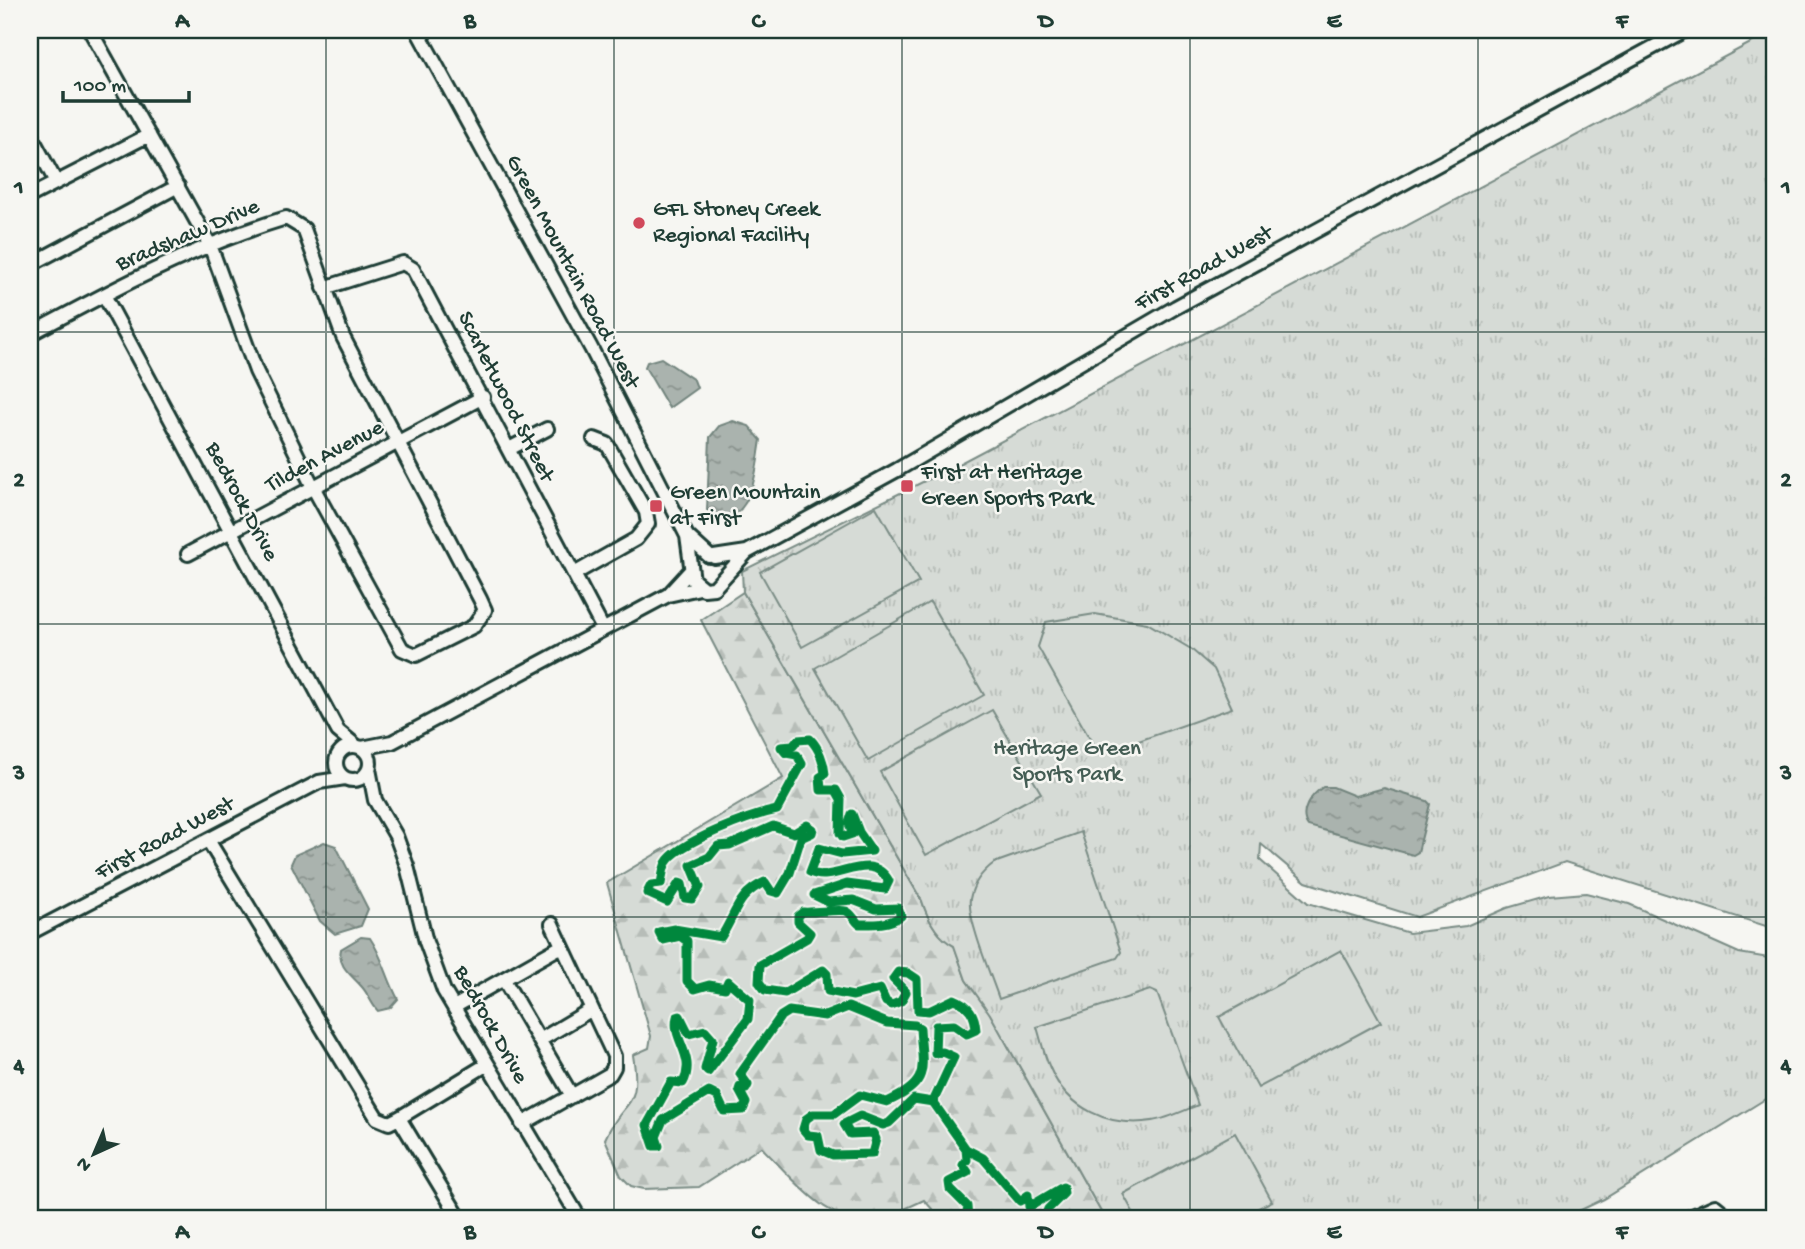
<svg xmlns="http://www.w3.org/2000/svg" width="1805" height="1249" viewBox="0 0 1805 1249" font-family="'Gochi Hand',sans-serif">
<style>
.forest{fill:url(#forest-firs);stroke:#7a8c85;stroke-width:2}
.park{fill:url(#park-tufts);stroke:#7a8c85;stroke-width:2}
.garden{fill:#d6dbd6;stroke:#7a8c85;stroke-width:2}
.water{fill:url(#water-ripples);stroke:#72847d;stroke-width:2}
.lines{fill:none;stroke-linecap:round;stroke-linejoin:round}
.minor-casing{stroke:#1f3d34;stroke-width:18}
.minor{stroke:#f6f6f2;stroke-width:12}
.cycleway-casing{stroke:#f6f6f2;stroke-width:13}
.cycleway{stroke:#00873e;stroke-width:9}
.grid{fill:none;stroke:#1f3d34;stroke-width:2;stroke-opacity:0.55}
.poi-dot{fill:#d1495b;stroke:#f6f6f2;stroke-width:2.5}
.labels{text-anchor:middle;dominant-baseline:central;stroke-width:5;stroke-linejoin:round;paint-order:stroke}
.poi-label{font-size:23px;fill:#1f3d34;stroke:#f6f6f2;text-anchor:start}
.street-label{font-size:23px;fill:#1f3d34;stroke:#f6f6f2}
.park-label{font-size:23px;fill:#445d54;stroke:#f6f6f2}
.neatline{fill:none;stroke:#1f3d34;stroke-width:2.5}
.grid-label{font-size:23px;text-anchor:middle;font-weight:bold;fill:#1f3d34}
</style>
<defs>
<pattern id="forest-firs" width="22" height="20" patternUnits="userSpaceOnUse" patternTransform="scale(1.75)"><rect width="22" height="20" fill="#d6dbd6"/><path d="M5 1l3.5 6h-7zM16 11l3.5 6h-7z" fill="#b7bdb8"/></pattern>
<pattern id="park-tufts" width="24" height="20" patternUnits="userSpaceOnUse" patternTransform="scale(1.75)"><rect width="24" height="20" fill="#d6dbd6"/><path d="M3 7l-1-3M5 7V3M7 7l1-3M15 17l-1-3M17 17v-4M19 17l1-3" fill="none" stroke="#b7bdb8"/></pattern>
<pattern id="water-ripples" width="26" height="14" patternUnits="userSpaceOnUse" patternTransform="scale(1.75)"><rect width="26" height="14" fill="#aab3ae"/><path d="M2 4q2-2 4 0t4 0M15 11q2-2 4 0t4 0" fill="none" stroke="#8a938e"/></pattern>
</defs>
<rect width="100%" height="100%" fill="#f6f6f2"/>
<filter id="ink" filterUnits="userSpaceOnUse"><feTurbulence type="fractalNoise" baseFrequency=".0143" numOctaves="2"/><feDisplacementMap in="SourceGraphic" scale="14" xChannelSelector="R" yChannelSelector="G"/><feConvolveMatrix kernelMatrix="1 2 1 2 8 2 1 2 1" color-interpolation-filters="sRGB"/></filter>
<g filter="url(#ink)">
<path class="forest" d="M 743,592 L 922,901 C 928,920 937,937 954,945 L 966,980 L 988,1010 L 1105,1219 L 941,1219 L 924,1200 C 909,1207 893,1215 877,1219 C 829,1230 792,1176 761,1147 L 699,1187 L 644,1189 L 631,1186 L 621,1176 L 605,1139 C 624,1096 642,1112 633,1055 L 649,1048 L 651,1036 L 607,883 L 783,778 L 701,620 Z"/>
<path class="park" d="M 1775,30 L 1775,929 L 1565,862 L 1417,917 L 1306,882 L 1261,844 L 1260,860 L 1308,903 L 1409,933 L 1466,926 L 1507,908 L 1549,896 L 1586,893 L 1629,904 L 1739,953 L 1775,959 L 1775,1093 L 1604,1199 L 1562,1219 L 1105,1219 L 990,1014 L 966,980 L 954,946 C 937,937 928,920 922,901 L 743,592 L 742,571 L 947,470 Z"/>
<path class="garden" d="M 876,507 L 919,582 L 802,647 L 760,572 Z
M 930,602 L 984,695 L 868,761 L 815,668 Z
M 1095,614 L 1147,623 L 1191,649 L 1214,669 L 1232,708 L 1099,755 L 1038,647 L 1046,622 Z
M 992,710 L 1041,793 L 926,855 L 880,772 Z
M 1081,832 L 1121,952 L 1117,958 L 999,999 C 992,978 967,919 970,899 C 973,883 982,872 994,863 Z
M 1341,950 L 1381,1022 L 1258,1088 L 1219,1017 Z
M 1150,990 L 1157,993 L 1198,1105 C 1183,1111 1167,1119 1152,1121 C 1109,1128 1067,1108 1050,1068 C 1044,1055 1041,1040 1037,1027 Z
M 1235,1133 L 1272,1201 L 1238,1219 L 1137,1219 L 1123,1194 Z"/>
<path class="water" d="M 661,358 L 694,380 L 697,388 L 669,408 L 645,367 L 647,362 Z
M 733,421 L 749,426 L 761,440 C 756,469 754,517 719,520 L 707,510 L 710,437 L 719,426 Z
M 1323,787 L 1333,787 L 1355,796 L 1384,788 L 1427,801 L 1430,804 L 1418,852 L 1413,855 L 1308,826 C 1298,812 1311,795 1323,787 Z
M 324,842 L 336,846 L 368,909 L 361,926 L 335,934 L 320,921 L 291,864 L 295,855 Z
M 361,937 L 370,938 C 382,955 387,979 398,999 L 390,1008 L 378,1011 C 371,1004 369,995 362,987 C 352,975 337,967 341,949 Z"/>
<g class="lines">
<defs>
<path id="minor" d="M 417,30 L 591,348 L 687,536 L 693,580 L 704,589 L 714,588 L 747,552
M 30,134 L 56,182
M 30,196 L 149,135
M 30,265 L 178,186
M 324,288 L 403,263 L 413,269 L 603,629
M 104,295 L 338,731 L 356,746
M 30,334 C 112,290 196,245 286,218 L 304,229 L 343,337 L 480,599 L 485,610 L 474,626 L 416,655 L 402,649 L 313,487 L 256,371 L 210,245 L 90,30
M 509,449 L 547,429
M 687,536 L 709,556
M 188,554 L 483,397
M 714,557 L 747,552 L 897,470 L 1176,307 L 1685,30
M 574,574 L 636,539 L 648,524 L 646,512 L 607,444 L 594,439
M 668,595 L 700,588
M336 763a17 17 0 1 1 34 0a17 17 0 1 1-34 0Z
M 362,748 L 392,742 L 668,595 L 691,570
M 369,769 L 375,800 L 396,836 L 407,866 L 426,942 L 444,991 L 580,1219
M 208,840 L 377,1118 L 389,1123 L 399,1118 L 486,1065
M 30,933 L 319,782 L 345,778
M 504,980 L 572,1096
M 454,1007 L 562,946
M 540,1040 L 592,1009
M 399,1118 L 460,1219
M 522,1124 L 610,1074 L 614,1067 L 614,1056 L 552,924
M 1686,1219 L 1715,1206 L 1731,1219"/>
</defs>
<use href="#minor" class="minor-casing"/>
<use href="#minor" class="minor"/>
<defs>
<path id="cycleway" d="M 933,1102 L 954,1057 L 943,1052 L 935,1053 L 936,1026 L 954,1025 L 967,1034 L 976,1030 C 975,1014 969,1005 954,999 L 929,1011 L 918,1010 L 917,979 L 908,973 L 898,972 L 893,979 L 906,992 L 901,1001 L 892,1005 L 886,1002 L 880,989 L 853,996 L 828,991 L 827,974 L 823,970 L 785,993 L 765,990 L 759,982 L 760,965 L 807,938 L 810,933 L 798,922 L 798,916 L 803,912 C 814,913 838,909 846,911 C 852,913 854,920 859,924 C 874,924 888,925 901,916 L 898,908 L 876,909 L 853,900 L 828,902 L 814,895 L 847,884 L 885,889 L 889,881 C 870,848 835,885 810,872 L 819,848 L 842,854 L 872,851 L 859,832 L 852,814 L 849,823 L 852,834 L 843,837 L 840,833 L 841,799 L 836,790 L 821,790 L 820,777 L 825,774 C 824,762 819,748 810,739 L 798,740 L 793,746 L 781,747 L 786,753 L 797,755 L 802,764 L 777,810 C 752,815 678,842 666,863 C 663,869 662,878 661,884 L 651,885 L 647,893 L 667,902 L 679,883 L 682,884 L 685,898 L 692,899 L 700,887 L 691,865 L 709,857 L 718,846 L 730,845 L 773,826 L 794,833 L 807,825 L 813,829 L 812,833 L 801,838 L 790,873 L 778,893 L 771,891 L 765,882 C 737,894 736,914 721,937 L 674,929 L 659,932 L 663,940 L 680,936 L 687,941 L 687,981 L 695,989 L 709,985 L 725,988 L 728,981 L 750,1000 L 748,1019 L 708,1072 L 705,1069 L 713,1039 L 705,1030 L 689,1034 L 680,1016 L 677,1017 C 671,1040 697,1056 683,1083 L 671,1082 L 647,1125 L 654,1146 L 659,1146 L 656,1137 L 663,1120 L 709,1092 L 717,1096 L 724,1111 L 743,1110 L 746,1103 L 739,1090 L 740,1087 L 746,1089 L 748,1085 L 740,1074 L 781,1016 L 789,1011 L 825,1016 L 848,1007 L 887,1023 L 915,1025 L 920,1028 C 922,1068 932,1082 887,1102 L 860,1095 L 834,1114 L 813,1114 L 806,1119 L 803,1129 L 808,1135 L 818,1136 L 821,1150 L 833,1155 L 872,1154 L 876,1139 L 873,1133 L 850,1134 L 844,1124 L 860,1116 L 883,1125 L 889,1123 L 914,1099 L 933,1102 L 966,1149
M 968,1219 L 967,1206 L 950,1189 L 949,1182 L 968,1172 L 963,1165 L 967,1160 L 966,1149 L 983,1158 L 1020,1201 L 1028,1195 L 1029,1207 L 1063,1187 L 1064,1193 L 1048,1209 L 1044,1219"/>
</defs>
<use href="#cycleway" class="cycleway-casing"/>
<use href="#cycleway" class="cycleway"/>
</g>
</g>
<path class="grid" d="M 326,30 L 326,1219M 614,30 L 614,1219M 902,30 L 902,1219M 1190,30 L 1190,1219M 1478,30 L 1478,1219M 30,332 L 1775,332M 30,624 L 1775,624M 30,917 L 1775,917"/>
<g class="poi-dot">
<circle cx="639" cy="223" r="7"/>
<rect x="900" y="479" width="14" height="14" rx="3.5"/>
<rect x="649" y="499" width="14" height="14" rx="3.5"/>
</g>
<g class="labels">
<g class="poi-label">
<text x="653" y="210">GFL Stoney Creek<tspan x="653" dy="26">Regional Facility</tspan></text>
<text x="921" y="473">First at Heritage<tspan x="921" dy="26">Green Sports Park</tspan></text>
<text x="670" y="493">Green Mountain<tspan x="670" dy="26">at First</tspan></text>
</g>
<g class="street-label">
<text transform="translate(188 236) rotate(-23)">Bradshaw Drive</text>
<text transform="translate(1204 269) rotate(-29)">First Road West</text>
<text transform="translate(572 272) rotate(62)">Green Mountain Road West</text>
<text transform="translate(505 397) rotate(63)">Scarletwood Street</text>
<text transform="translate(325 457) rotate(-28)">Tilden Avenue</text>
<text transform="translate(241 502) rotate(62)">Bedrock Drive</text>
<text transform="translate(165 839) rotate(-28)">First Road West</text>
<text transform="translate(490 1025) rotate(61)">Bedrock Drive</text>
</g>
<g class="park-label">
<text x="1067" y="749">Heritage Green<tspan x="1067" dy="26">Sports Park</tspan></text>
</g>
</g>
<rect width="1805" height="1249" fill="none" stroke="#f6f6f2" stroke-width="77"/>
<g transform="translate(94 1154) rotate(224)" stroke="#f6f6f2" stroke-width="5" paint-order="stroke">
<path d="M0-5L12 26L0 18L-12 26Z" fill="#1f3d34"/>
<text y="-10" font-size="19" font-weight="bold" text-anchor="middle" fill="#1f3d34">N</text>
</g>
<path d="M63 91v10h126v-10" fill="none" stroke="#1f3d34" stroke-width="3.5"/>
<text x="74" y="91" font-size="21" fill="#1f3d34" stroke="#f6f6f2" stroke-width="5" paint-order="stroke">100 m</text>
<rect x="38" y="38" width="1728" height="1172" class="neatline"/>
<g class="grid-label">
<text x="182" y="27">A</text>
<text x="470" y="27">B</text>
<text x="758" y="27">C</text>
<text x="1046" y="27">D</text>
<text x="1334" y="27">E</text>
<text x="1622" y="27">F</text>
<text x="19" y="193">1</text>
<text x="1786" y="193">1</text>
<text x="19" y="486">2</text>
<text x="1786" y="486">2</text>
<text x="19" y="779">3</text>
<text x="1786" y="779">3</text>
<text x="19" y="1072">4</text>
<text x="1786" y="1072">4</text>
<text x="182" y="1238">A</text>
<text x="470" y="1238">B</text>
<text x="758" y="1238">C</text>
<text x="1046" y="1238">D</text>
<text x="1334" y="1238">E</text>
<text x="1622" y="1238">F</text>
</g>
</svg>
